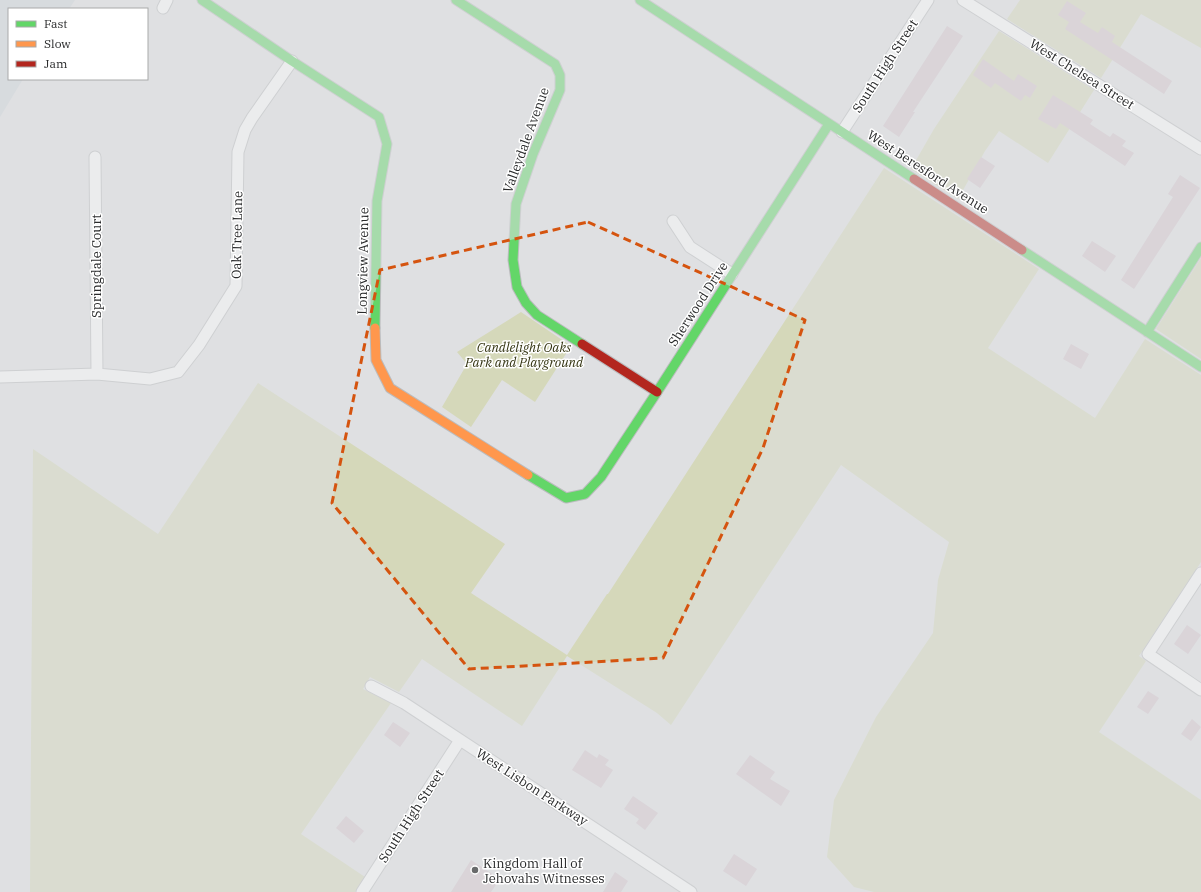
<svg xmlns="http://www.w3.org/2000/svg" width="1201" height="892" viewBox="0 0 1201 892" font-family="'IBM Plex Serif',serif">
<style>
.built{fill:#cfd4da}
.green{fill:#d5d8ba}
.building{fill:#d5c5cd}
.lines{fill:none;stroke-linecap:round;stroke-linejoin:round}
.street-casing{stroke:#bbbcbe;stroke-width:13}
.fast-casing{stroke:#bbbcbe;stroke-width:11}
.slow-casing{stroke:#bbbcbe;stroke-width:11}
.jam-casing{stroke:#bbbcbe;stroke-width:11}
.street{stroke:#fafafb;stroke-width:11}
.fast{stroke:#63d668;stroke-width:9}
.slow{stroke:#ff974d;stroke-width:9}
.jam{stroke:#b3261e;stroke-width:9}
.marked{fill:none;stroke:#d5540f;stroke-width:3;stroke-dasharray:8 5;stroke-linejoin:round}
.poi-dot{fill:#696a6b;stroke:#fff;stroke-width:1.5}
.labels{text-anchor:middle;dominant-baseline:central;stroke-width:3;stroke-linejoin:round;paint-order:stroke}
.street-label{font-size:13px;fill:#292a2b;stroke:#fff}
.park-label{font-size:13px;font-style:italic;fill:#343512;stroke:#fff}
.poi-label{font-size:13px;fill:#292a2b;stroke:#fff;text-anchor:start}
</style>
<rect width="100%" height="100%" fill="#dfe0e2"/>
<path class="built" d="M 0,0 L 75,0 L 69,9 L 9,9 L 9,79 L 23,79 L 0,117 Z"/>
<path class="green" d="M 1020,0 L 1201,0 L 1201,48 L 1141,14 L 1101,78 L 1007,19 Z
M 999,31 L 1094,90 L 1048,163 L 999,131 L 985,151 L 958,199 L 911,169 L 934,129 Z
M 884,168 L 1039,269 L 988,348 L 1095,418 L 1145,339 L 1201,375 L 1201,562 L 1139,656 L 1146,661 L 1099,732 L 1201,800 L 1201,892 L 874,892 L 854,887 L 827,857 L 834,800 L 876,717 L 933,633 L 938,580 L 949,542 L 841,465 L 671,725 L 657,713 L 567,656 L 522,726 L 422,659 L 399,692 L 370,677 L 363,689 L 391,703 L 301,834 L 365,877 L 355,892 L 30,892 L 33,449 L 158,534 L 258,383 L 505,544 L 471,593 L 567,655 L 607,594 L 608,594 Z
M 1201,258 L 1201,359 L 1156,329 Z
M 521,312 L 571,346 L 535,402 L 502,380 L 471,427 L 442,407 L 467,364 L 457,352 Z"/>
<path class="building" d="M 1067,1 L 1086,13 L 1080,22 L 1098,33 L 1102,27 L 1115,36 L 1112,42 L 1172,81 L 1164,94 L 1065,29 L 1069,22 L 1058,15 Z
M 947,26 L 963,36 L 913,112 L 915,112 L 899,137 L 883,126 Z
M 983,59 L 1014,81 L 1018,74 L 1037,86 L 1030,98 L 1025,95 L 1021,101 L 995,83 L 991,88 L 973,75 Z
M 1053,95 L 1093,120 L 1090,124 L 1110,137 L 1113,133 L 1126,141 L 1122,146 L 1134,153 L 1125,166 L 1060,123 L 1056,129 L 1038,119 Z
M 981,157 L 995,166 L 980,188 L 967,179 Z
M 1180,175 L 1200,188 L 1134,289 L 1121,280 L 1173,197 L 1168,194 Z
M 1092,241 L 1116,256 L 1105,272 L 1082,256 Z
M 1071,344 L 1089,354 L 1081,369 L 1063,359 Z
M 1187,625 L 1201,635 L 1188,654 L 1174,644 Z
M 1148,691 L 1159,698 L 1148,714 L 1137,707 Z
M 1192,719 L 1201,727 L 1191,741 L 1181,734 Z
M 393,722 L 410,733 L 400,747 L 384,735 Z
M 585,750 L 597,758 L 599,754 L 609,760 L 605,765 L 613,770 L 601,788 L 572,770 Z
M 750,755 L 775,772 L 770,779 L 790,791 L 781,806 L 736,774 Z
M 633,796 L 658,813 L 645,830 L 636,823 L 639,819 L 624,809 Z
M 346,816 L 364,831 L 354,843 L 336,828 Z
M 734,854 L 757,869 L 746,886 L 723,871 Z
M 471,860 L 500,879 L 491,892 L 451,892 Z
M 615,872 L 628,881 L 621,892 L 603,892 Z"/>
<g class="lines">
<defs>
<path id="street" d="M 963,0 L 1201,149
M 163,8 L 167,0
M 842,132 L 928,0
M 95,157 L 97,374
M 673,221 L 690,247 L 732,274
M 0,377 L 97,374 L 150,379 L 178,372 L 199,345 L 236,286 L 238,152 L 245,130 L 252,118 L 292,61
M 1201,573 L 1148,654 L 1201,690
M 371,686 L 404,703 L 691,892
M 362,892 L 460,740"/>
<path id="fast" d="M 202,0 L 292,61 L 379,117 L 387,144 L 377,201 L 375,328
M 456,0 L 555,64 L 560,75 L 560,90 L 533,154 L 516,204 L 513,260 L 517,287 L 526,303 L 537,315 L 582,344
M 640,0 L 914,179
M 1022,250 L 1201,367
M 1147,332 L 1201,247
M 528,475 L 566,498 L 585,494 L 601,477 L 657,392 L 829,124"/>
<path id="slow" d="M 375,328 L 376,360 L 390,388 L 528,475"/>
<path id="jam" d="M 914,179 L 1022,250
M 582,344 L 657,392"/>
</defs>
<use href="#street" class="street-casing"/>
<use href="#fast" class="fast-casing"/>
<use href="#slow" class="slow-casing"/>
<use href="#jam" class="jam-casing"/>
<use href="#street" class="street"/>
<use href="#fast" class="fast"/>
<use href="#slow" class="slow"/>
<use href="#jam" class="jam"/>
</g>
<path d="M0 0H1201V892H0ZM 588,222 L 805,320 L 763,448 L 663,658 L 469,669 L 332,503 L 380,270 Z" fill="#dfe0e2" fill-opacity=".55" fill-rule="evenodd"/>
<path class="marked" d="M 588,222 L 805,320 L 763,448 L 663,658 L 469,669 L 332,503 L 380,270 Z"/>
<circle class="poi-dot" cx="475" cy="870" r="4"/>
<g class="labels">
<g class="street-label">
<text transform="translate(885 66) rotate(-57)">South High Street</text>
<text transform="translate(1082 74) rotate(32)">West Chelsea Street</text>
<text transform="translate(526 140) rotate(-70)">Valleydale Avenue</text>
<text transform="translate(928 172) rotate(33)">West Beresford Avenue</text>
<text transform="translate(237 235) rotate(-89)">Oak Tree Lane</text>
<text transform="translate(363 261) rotate(-89)">Longview Avenue</text>
<text transform="translate(96 266) rotate(-90)">Springdale Court</text>
<text transform="translate(698 304) rotate(-57)">Sherwood Drive</text>
<text transform="translate(532 787) rotate(33)">West Lisbon Parkway</text>
<text transform="translate(411 816) rotate(-57)">South High Street</text>
</g>
<g class="park-label">
<text x="524" y="347">Candlelight Oaks<tspan x="524" dy="15">Park and Playground</tspan></text>
</g>
<g class="poi-label">
<text x="483" y="863">Kingdom Hall of<tspan x="483" dy="15">Jehovahs Witnesses</tspan></text>
</g>
</g>
<rect x="8" y="8" width="140" height="72" fill="#ffffff" stroke="#a9aaaa"/>
<rect x="16" y="21" width="20" height="6" fill="#63d668" stroke="#a9aaaa"/>
<text x="44" y="28" font-size="12" fill="#292a2b">Fast</text>
<rect x="16" y="41" width="20" height="6" fill="#ff974d" stroke="#a9aaaa"/>
<text x="44" y="48" font-size="12" fill="#292a2b">Slow</text>
<rect x="16" y="61" width="20" height="6" fill="#b3261e" stroke="#a9aaaa"/>
<text x="44" y="68" font-size="12" fill="#292a2b">Jam</text>
</svg>
